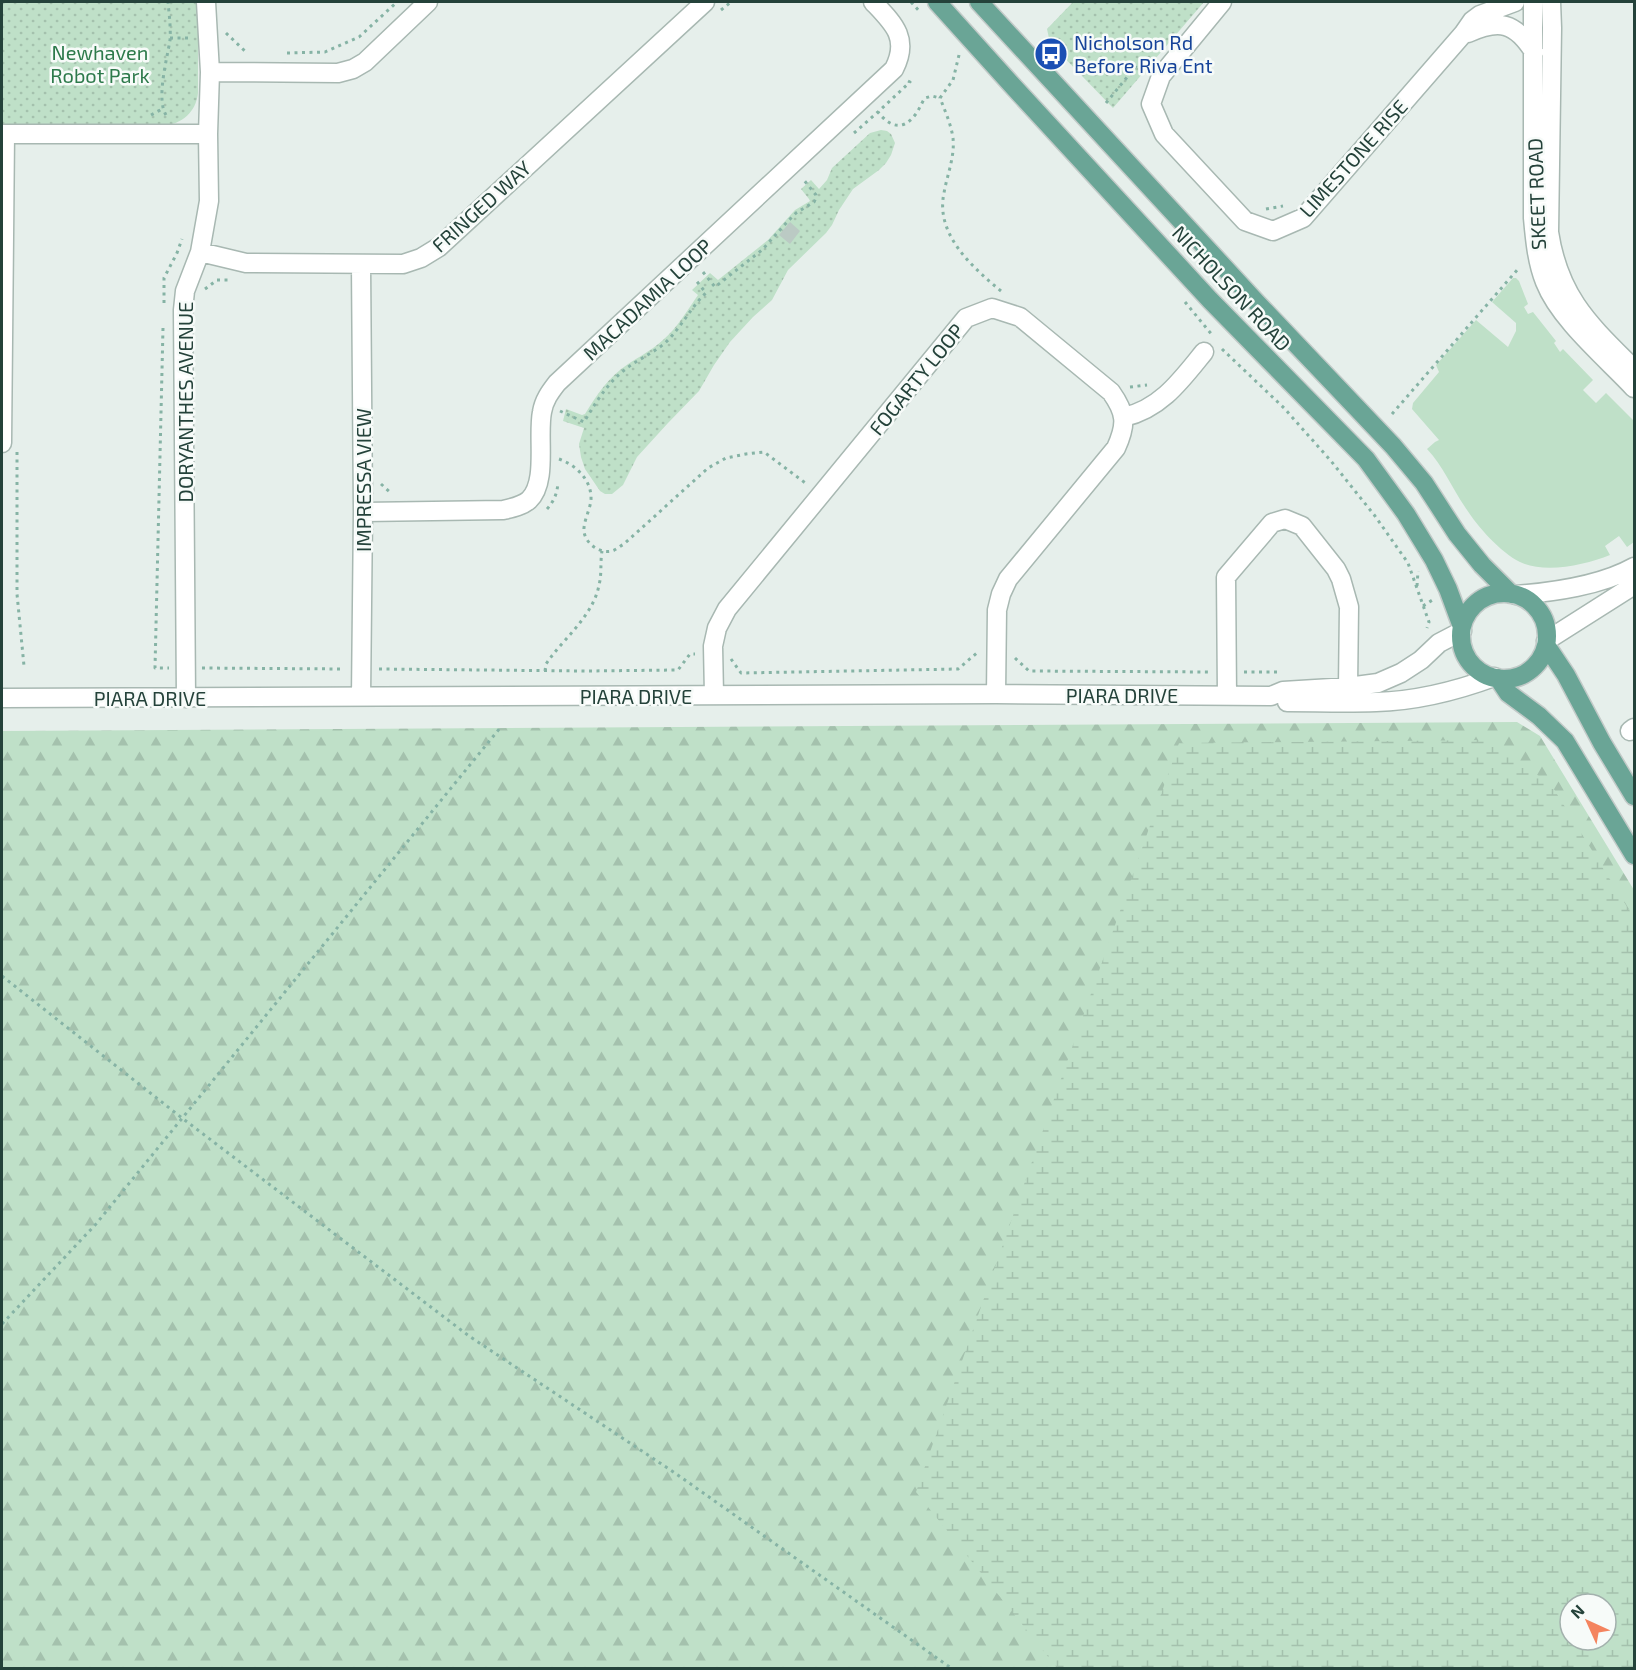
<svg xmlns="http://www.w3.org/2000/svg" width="1636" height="1670" viewBox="0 0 1636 1670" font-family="'Exo 2',sans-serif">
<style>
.grass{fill:#bfe0c8}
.forest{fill:url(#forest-firs);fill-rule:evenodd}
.wetland{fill:url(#wetland-marsh);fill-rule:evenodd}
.park{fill:url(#park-dots)}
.building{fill:#bbcac4}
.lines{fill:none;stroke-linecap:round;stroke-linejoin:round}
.minor-casing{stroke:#a8b8b2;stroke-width:21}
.major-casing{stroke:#c2cac8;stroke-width:21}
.path{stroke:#86b3a5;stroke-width:3;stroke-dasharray:3 4.5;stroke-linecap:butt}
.minor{stroke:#fff;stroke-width:18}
.major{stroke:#6aa596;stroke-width:18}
.labels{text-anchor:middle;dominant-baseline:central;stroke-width:5;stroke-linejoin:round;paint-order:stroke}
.transit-label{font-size:20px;fill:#164399;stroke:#f7fbf9;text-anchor:start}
.park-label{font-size:20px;fill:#2d7a4b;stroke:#f7fbf9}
.street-label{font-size:20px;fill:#24423a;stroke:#f7fbf9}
</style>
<defs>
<pattern id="forest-firs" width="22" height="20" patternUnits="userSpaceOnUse" patternTransform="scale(1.5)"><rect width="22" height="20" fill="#bfe0c8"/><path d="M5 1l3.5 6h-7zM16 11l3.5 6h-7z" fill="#a4c1ad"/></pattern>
<pattern id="wetland-marsh" width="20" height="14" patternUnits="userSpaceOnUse" patternTransform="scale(1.5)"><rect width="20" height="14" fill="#bfe0c8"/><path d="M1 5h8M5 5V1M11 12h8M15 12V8" fill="none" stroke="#a4c1ad"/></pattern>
<pattern id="park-dots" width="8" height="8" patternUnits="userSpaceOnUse" patternTransform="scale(1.5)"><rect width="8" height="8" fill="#bfe0c8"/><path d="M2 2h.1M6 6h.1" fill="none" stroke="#a4c1ad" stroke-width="1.8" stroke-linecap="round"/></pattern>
</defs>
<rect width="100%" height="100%" fill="#e6efeb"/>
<path class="grass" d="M 1513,278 L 1516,278 L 1519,281 L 1528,304 L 1524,307 L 1528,314 L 1533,312 L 1556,341 L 1554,343 L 1560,352 L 1563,349 L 1593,380 L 1583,390 L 1596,403 L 1606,393 L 1634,421 L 1634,542 L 1627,547 L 1619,536 L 1605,546 L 1610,555 C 1585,565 1545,574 1520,562 C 1500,552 1477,526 1465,507 C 1452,488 1443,466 1427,449 L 1435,442 L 1439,440 L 1412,409 L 1413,403 L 1439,372 L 1436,365 L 1476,320 L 1508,347 L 1516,331 L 1516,323 L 1492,302 Z"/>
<path class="forest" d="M 1517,722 L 1540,736 L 1634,890 L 1634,1668 L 2,1668 L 2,731 ZM 1570,1604 L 1606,1604 L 1606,1640 L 1570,1640 Z"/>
<path class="wetland" d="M 1491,740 L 1552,786 L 1634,918 L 1634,1668 L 1057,1668 L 916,1492 L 1179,743 ZM 1570,1604 L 1606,1604 L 1606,1640 L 1570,1640 Z"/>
<path class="park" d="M 2,2 L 196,2 L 198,33 L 198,93 C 196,112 182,124 163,126 L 2,125 Z
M 1073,2 L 1204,2 L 1113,108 L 1050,43 L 1047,29 Z
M 881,130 L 887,131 L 891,134 L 895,143 L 891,155 L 886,163 L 879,170 L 853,189 L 839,210 L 832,225 L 826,233 L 788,270 L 772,300 L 753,317 L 730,342 L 714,365 L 699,391 L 668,423 L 637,457 L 623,485 L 612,494 L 605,494 L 600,491 L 585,469 L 581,457 L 579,444 L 584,428 L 563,421 L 566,409 L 582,415 L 585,414 C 595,398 605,382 620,370 C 634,359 650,352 663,340 C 677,328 687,311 698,295 L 692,290 L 710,273 L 718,280 L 768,240 L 795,210 L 810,201 L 809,199 L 801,189 L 811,180 L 819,189 L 827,180 L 832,168 L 870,133 Z"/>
<path class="building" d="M 790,222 L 800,231 L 790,244 L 779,235 Z"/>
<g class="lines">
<defs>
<path id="minor" d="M 1222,2 L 1161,76 L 1151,104 L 1164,134 L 1245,221 L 1273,231 L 1303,218 L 1463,34 L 1472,21 L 1480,15 L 1515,2
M 1533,2 L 1533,218 C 1535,240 1537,262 1545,282 C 1560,320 1606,358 1634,388
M 1551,2 L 1552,28 L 1549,232 C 1559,298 1590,325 1634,369
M 1468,33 C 1499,19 1515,22 1534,52
M 210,72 L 338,73 L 353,69 L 365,62 L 428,2
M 2,134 L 208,134
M 200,252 L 246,263 L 403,264 L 421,258 L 439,247 L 705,2
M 1124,417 C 1161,409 1182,379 1204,352
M 2,443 L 5,134
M 363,512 L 503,510 C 512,508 522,506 529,500 C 548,482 537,437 542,412 C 544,400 550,392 557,383 L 894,69 C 910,38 893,23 873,2
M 1516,595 C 1554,592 1600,586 1634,567
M 1546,641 L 1634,585
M 714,695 L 713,646 L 717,628 L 727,609 L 966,318 L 992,308 L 1020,317 L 1111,392 C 1126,413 1127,424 1116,448 L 1008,579 L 1001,594 L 997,610 L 996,694
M 1227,696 L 1226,577 L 1272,523 L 1285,519 L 1302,526 L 1336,569 L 1341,579 L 1349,607 L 1348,687
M 361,697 L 363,512 L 361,264
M 2,698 L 996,694 L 1271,696 L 1283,691 L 1348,687 L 1378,683 L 1401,673 L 1421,660 L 1439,643 L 1462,631
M 186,698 L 183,310 L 185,291 L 200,252 L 209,201 L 208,134 L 210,72 L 206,2
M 1287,702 C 1316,702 1346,703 1376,702 C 1417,701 1456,691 1494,677
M 1630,731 L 1634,728"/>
<path id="major" d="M 937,2 L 1011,84 L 1210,300 L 1366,459 L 1406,514 L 1434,560 L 1448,589 L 1462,627
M 979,2 L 1257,303 L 1393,446 L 1424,483 L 1457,534 L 1482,565 L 1511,594
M1461 636a43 43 0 1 1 86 0a43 43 0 1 1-86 0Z
M 1546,645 L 1566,675 L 1602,743 L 1634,796
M 1498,678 L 1508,693 L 1539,716 L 1565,741 L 1634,855"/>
</defs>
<use href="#minor" class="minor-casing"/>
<use href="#major" class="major-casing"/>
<path class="path" d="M 911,2 L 921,13
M 721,10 L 731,2
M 226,33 L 247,53
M 170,38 L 192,38
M 287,53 L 325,52 L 359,37 L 397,2
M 959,55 L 953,80 L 940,98 C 945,111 951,124 953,138 C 955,157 947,175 944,193 C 935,234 972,267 1001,291
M 908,81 L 910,82 L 878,112 C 889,126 902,132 915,115 C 919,110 921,104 925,98 L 932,96 L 940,98
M 1106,103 L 1137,65 L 1143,65 L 1147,67
M 151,115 L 162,109
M 166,115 C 156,99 167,59 170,40 C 171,28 169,13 168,2
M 854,133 L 878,112
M 1266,209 L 1283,206
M 703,272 L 715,287 L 762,250 L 788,221 L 796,213 L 814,202 L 816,198 L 816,195 L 803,179
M 205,289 L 217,280 L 231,280
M 1185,302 L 1213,336
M 164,303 L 164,278 L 177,253 L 182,239
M 163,328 L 155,668 L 169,668
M 1222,349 L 1284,408 L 1331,461 L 1375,516 L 1408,563 L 1429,622 L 1427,628
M 1130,387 L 1147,385
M 560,411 L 584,422 C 596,402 608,382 627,368 C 639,359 653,353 665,343 C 681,328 690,308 706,293 L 695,279
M 1392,414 L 1518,269
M 17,452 L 17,594 L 24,666
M 559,459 C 576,465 592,480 591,500 C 590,510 583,522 584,532 C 586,544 600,554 612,551 C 616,550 620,546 624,544 L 708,468 L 726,458 L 746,454 L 764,452 L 808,485
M 381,484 L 391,493
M 547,509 C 554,501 557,494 558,483
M 1417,586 L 1418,571
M 1423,606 L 1434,599
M 1015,658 L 1029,671 L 1210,672
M 731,659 L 741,673 L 958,669 L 978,652
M 202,668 L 343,669
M 379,669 L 586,671 L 678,670 L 690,654 L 695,654
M 545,671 L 546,664 L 551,657 C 568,635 594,613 599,585 C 602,574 600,563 602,551
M 1244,672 L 1279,672
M 2,976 L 182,1118 L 469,1336 L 675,1473 L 951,1668
M 2,1324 L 96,1224 L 500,728"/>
<use href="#minor" class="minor"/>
<use href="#major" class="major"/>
</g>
<defs>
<symbol id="bus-disc" viewBox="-11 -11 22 22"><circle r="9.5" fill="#1a4fb4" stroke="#f7fbf9"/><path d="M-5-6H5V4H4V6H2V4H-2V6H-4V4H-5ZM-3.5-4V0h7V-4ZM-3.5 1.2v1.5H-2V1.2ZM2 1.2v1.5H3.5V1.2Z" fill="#fff"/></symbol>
</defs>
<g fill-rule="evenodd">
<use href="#bus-disc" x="1032" y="35" width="38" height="38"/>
</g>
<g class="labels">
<g class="transit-label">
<text x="1074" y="42">Nicholson Rd<tspan x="1074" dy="23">Before Riva Ent</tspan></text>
</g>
<g class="park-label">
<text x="100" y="52">Newhaven<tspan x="100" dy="23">Robot Park</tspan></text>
</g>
<g class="street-label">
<text transform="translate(1353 158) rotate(-48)">LIMESTONE RISE</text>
<text transform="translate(1536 194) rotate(-92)">SKEET ROAD</text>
<text transform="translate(481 206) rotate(-42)">FRINGED WAY</text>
<text transform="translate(1232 288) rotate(47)">NICHOLSON ROAD</text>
<text transform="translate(647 299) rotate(-43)">MACADAMIA LOOP</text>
<text transform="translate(916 379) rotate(-51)">FOGARTY LOOP</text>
<text transform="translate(185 402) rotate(-90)">DORYANTHES AVENUE</text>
<text transform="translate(363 480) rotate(-90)">IMPRESSA VIEW</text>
<text x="1122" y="695">PIARA DRIVE</text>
<text x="636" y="696">PIARA DRIVE</text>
<text x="150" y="698">PIARA DRIVE</text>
</g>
</g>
<rect width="1636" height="1670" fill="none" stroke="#24423a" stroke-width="6"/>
<g transform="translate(1588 1622) rotate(315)"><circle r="28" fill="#f7fbf9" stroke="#a3b1ad" stroke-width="1.5"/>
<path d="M0-4.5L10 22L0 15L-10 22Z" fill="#f4845f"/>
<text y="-9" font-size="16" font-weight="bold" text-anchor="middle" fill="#24423a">N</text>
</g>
</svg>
